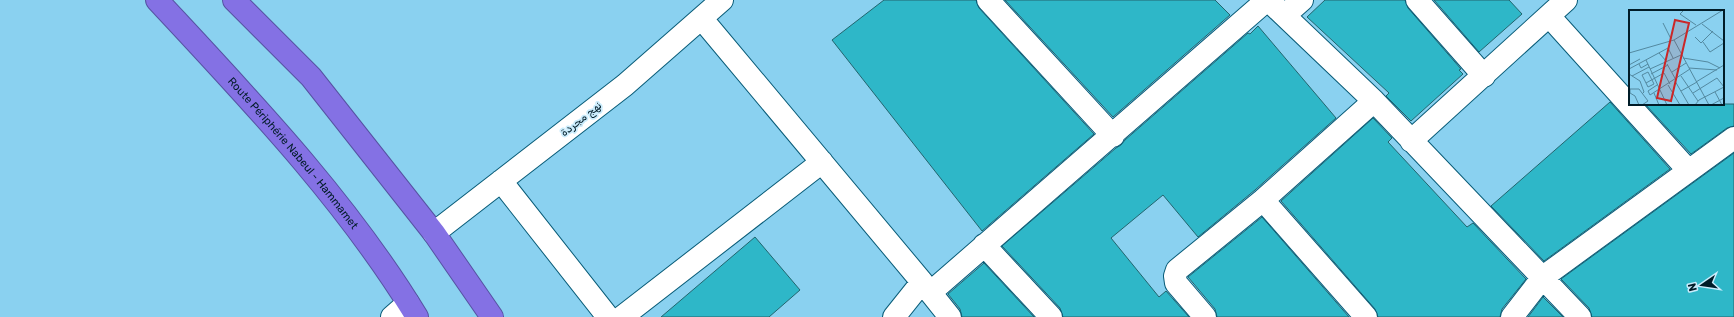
<svg xmlns="http://www.w3.org/2000/svg" width="1734" height="317" viewBox="0 0 1734 317" font-family="Rubik,'Noto Sans Arabic',sans-serif">
<style>
.building{fill:#2eb7c8;stroke:#22656e}
.lines{fill:none;stroke-linecap:round;stroke-linejoin:round}
.minor-casing{stroke:#095c78;stroke-width:24}
.highway-casing{stroke:#5653a2;stroke-width:24}
.minor{stroke:#fff;stroke-width:22}
.highway{stroke:#8471e4;stroke-width:22}
.labels{text-anchor:middle;dominant-baseline:central;stroke-width:3.5;stroke-linejoin:round;paint-order:stroke}
.street-label{font-size:11px;fill:#001c28;stroke:#caecfc}
.inset-road{fill:none;stroke:#5389a0;stroke-width:1}
.view{fill:#cb2728;fill-opacity:0.15;stroke:#cb2728;stroke-width:2}
.inset-edge{fill:none;stroke:#001c28;stroke-width:2}
</style>
<rect width="100%" height="100%" fill="#8ad1f0"/>
<path class="building" d="M 884,0 L 976,0 L 979,8 L 1094,134 L 982,231 L 832,40 Z
M 1005,0 L 1215,0 L 1230,15 L 1113,117 Z
M 1325,0 L 1405,0 L 1408,8 L 1461,69 L 1459,70 L 1463,74 L 1411,121 L 1386,96 L 1389,93 L 1307,17 Z
M 1434,0 L 1509,0 L 1522,14 L 1479,52 Z
M 1258,26 L 1336,118 L 1255,190 L 1198,237 L 1163,195 L 1111,238 L 1159,297 L 1166,291 L 1189,317 L 1063,317 L 1060,308 L 1002,246 L 1116,148 L 1121,145 L 1125,140 L 1248,33 L 1250,34 Z
M 1610,102 L 1670,169 L 1544,261 L 1491,206 Z
M 1645,104 L 1734,104 L 1734,126 L 1727,128 L 1691,154 Z
M 1373,118 L 1392,138 L 1388,142 L 1467,227 L 1473,223 L 1526,279 L 1502,309 L 1500,317 L 1378,317 L 1375,309 L 1281,201 Z
M 1734,153 L 1734,317 L 1592,317 L 1589,308 L 1561,279 Z
M 1262,217 L 1349,317 L 1217,317 L 1215,309 L 1188,277 Z
M 755,237 L 800,290 L 769,317 L 661,317 Z
M 984,263 L 1034,317 L 962,317 L 960,309 L 948,294 Z
M 1543,297 L 1563,317 L 1528,317 Z"/>
<g class="lines">
<defs>
<path id="minor" d="M 988,0 L 1113,136
M 1268,0 L 1374,101 L 1580,317
M 1417,0 L 1484,76
M 1285,15 L 1302,0
M 1549,16 L 1688,170
M 702,19 L 922,282 L 950,317
M 1411,141 L 1566,0
M 501,181 L 608,317
M 1263,200 L 1366,317
M 434,233 L 625,85 L 722,0
M 984,245 L 1051,317
M 931,292 L 1267,0
M 392,317 L 408,303
M 622,317 L 822,162
M 894,317 L 922,282
M 1205,317 L 1176,283 L 1175,276 L 1177,270 L 1263,200 L 1374,101
M 1512,317 L 1543,277 L 1734,138"/>
<g id="highway">
<path id="s1" d="M 157,0 C 250,100 346,200 417,317"/>
<path d="M 234,0 L 311,77 L 434,233 L 492,317"/>
</g>
</defs>
<use href="#minor" class="minor-casing"/>
<use href="#highway" class="highway-casing"/>
<use href="#minor" class="minor"/>
<use href="#highway" class="highway"/>
</g>
<g class="labels">
<g class="street-label">
<text transform="translate(581 119) rotate(-38)">نهج مجردة</text>
<text stroke="none"><textPath href="#s1" startOffset="205">Route Périphérie Nabeul - Hammamet</textPath></text>
</g>
</g>
<g transform="translate(1629 10)">
<rect width="95" height="95" fill="#8ad1f0"/>
<path class="inset-road" d="M 55,0 L 51,4 L 67,15M 34,13 L 42,29M 73,14 L 95,31M 66,27 L 72,33 L 84,21M 45,30 L 80,95M 74,32 L 81,42 L 95,33M 0,43 L 45,30 L 94,0M 30,43 L 38,52M 54,48 L 79,52 L 91,58M 17,50 L 38,95M 10,54 L 12,58 L 19,54M 38,54 L 47,70M 0,55 L 11,49M 60,58 L 88,60M 0,59 L 39,38 L 44,48M 21,59 L 52,45M 19,62 L 25,74 L 19,77 L 13,65 ZM 43,62 L 57,53M 0,64 L 11,71 L 15,82 L 13,84M 22,64 L 39,55M 3,66 L 20,57M 52,66 L 69,91M 46,71 L 60,95M 67,72 L 95,55M 17,73 L 35,63 L 41,74M 28,75 L 19,81 L 21,85 L 61,59M 39,75 L 51,95M 52,81 L 68,72M 86,82 L 93,95M 1,83 L 1,79 L 10,79 L 19,91 L 13,95M 1,83 L 6,86 L 10,95M 25,83 L 30,95M 64,83 L 88,68 L 95,77 L 70,90 L 66,95M 82,95 L 95,88"/>
<path class="view" d="M 46,10 L 60,13 L 42,91 L 28,88 Z"/>
<rect width="95" height="95" class="inset-edge"/>
</g>
<g transform="translate(1702 285) rotate(257)" stroke="#caecfc" stroke-width="3" paint-order="stroke">
<path d="M0-3L7 15L0 10L-7 15Z" fill="#001c28"/>
<text y="-6" font-size="11" font-weight="bold" text-anchor="middle" fill="#001c28">N</text>
</g>
</svg>
